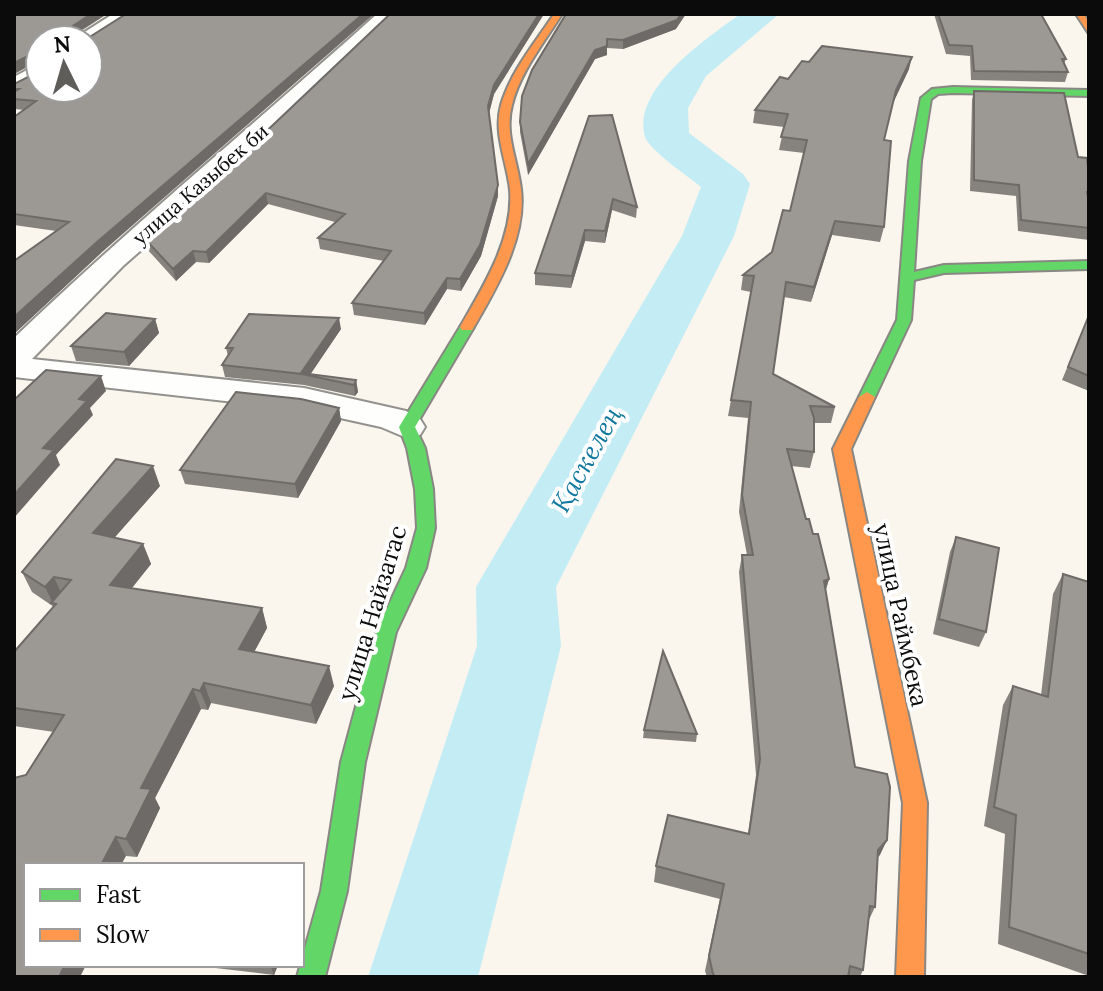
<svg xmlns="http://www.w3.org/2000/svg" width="1103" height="991" viewBox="0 0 1103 991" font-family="Lora,serif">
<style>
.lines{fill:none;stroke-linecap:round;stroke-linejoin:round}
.river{fill:#c3ecf5;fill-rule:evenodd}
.street-casing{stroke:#93918d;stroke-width:4}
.fast-casing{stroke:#898783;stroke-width:4}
.slow-casing{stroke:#898783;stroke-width:4}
.street{fill:#fefefc;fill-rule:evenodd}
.fast{fill:#63d668;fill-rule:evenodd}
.slow{fill:#ff974d;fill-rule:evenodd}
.wall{fill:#86837f}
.shaded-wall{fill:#6d6a68}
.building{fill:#9c9894;stroke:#6d6a68;stroke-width:2;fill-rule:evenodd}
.labels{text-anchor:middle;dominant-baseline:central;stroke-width:8;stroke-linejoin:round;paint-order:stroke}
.far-street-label{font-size:20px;fill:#0b0b0b;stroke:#fff}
.street-label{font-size:24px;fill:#0b0b0b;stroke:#fff}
.water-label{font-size:26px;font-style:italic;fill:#11789f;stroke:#fff}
</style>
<rect width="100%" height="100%" fill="#faf6ed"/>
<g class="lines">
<path class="river" d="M 740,14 L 779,14 L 706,76 L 688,108 L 689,133 L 743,174 L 750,184 L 734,236 L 556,587 L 561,646 L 478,977 L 368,977 L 477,646 L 476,587 L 682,236 L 701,187 C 689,177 649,150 645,137 C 631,88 708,38 740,14 Z"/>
<defs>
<path id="street" d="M 113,14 L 136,14 L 89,44 L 88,40 L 72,40 Z
M 377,14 L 397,14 L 255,150 L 123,266 L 32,359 L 304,388 L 406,411 L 420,419 L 425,427 L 420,435 L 407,438 L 381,427 L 304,410 L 14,377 L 14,338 C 131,226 256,123 377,14 Z
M 40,63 L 40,79 L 14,94 L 14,77 Z"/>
<path id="fast" d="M 953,87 L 1089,90 L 1089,96 L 953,93 L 938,94 L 931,99 L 921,161 L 914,272 L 944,265 L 1089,261 L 1089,269 L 944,273 L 914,280 L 911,320 L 875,397 L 867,402 L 861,400 L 859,397 L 897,320 L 909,161 L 921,98 L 932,89 Z
M 467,323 L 474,327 L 415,427 L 425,448 L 433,489 L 435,528 L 426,568 L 396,632 L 365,762 L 347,891 L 325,977 L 297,977 L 321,891 L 341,762 L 376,632 L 406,568 L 417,528 L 415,489 L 407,448 L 399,427 L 460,327 Z"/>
<path id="slow" d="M 554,14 L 562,14 C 544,43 520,72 512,105 C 504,134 518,161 521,189 C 527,237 497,287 474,327 L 472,330 L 462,330 L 460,327 C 483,287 514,238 510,190 C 507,161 493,134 501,105 C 511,71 535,43 554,14 Z
M 1076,14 L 1084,14 L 1089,23 L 1089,34 Z
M 867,392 L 875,397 L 851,449 L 927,803 L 924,977 L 896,977 L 903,803 L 833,449 L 859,397 Z"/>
</defs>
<use href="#street" class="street-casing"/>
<use href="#fast" class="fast-casing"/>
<use href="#slow" class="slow-casing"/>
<use href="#street" class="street"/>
<use href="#fast" class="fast"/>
<use href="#slow" class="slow"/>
</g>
<path class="wall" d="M 14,14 L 107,14 L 75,35 L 101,253 L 14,334 L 14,261 L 56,231 L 14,225 L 14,117 L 24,110 L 14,109 L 14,84 L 38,72 L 38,61 L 14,74 Z
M 390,14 L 544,14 L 494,94 L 489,114 L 498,196 L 481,256 L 461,291 L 447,289 L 425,325 L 354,315 L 352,303 L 384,261 L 320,249 L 318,238 L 335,222 L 268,204 L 209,263 L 196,262 L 176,281 L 147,249 L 144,238 L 255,142 Z
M 566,14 L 676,29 L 623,49 L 607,48 L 607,55 L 595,59 L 528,175 L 520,132 L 520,122 Z
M 934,14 L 1041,14 L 1066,59 L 1064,64 L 1068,72 L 1065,82 L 971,80 L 970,56 L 946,54 Z
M 909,69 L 893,103 L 884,140 L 884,227 L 880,242 L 832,235 L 811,302 L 784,297 L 773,374 L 835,407 L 831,423 L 814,423 L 814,452 L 810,468 L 791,466 L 806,519 L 813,534 L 829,579 L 825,592 L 855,767 L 887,840 L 877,858 L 875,907 L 868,922 L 863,970 L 860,977 L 707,977 L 705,971 L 720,899 L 654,882 L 656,866 L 748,834 L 756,775 L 739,572 L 742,555 L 747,555 L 739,512 L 748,418 L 728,416 L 751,292 L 741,290 L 743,275 L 772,252 L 790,211 L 804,153 L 779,150 L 784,127 L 753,123 L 755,110 L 788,79 Z
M 974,91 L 1078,157 L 1089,176 L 1089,240 L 1018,231 L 1016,196 L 970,191 L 972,100 Z
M 589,116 L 637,207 L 636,218 L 612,210 L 605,243 L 585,241 L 571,288 L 535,285 L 535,273 Z
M 1089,315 L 1089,391 L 1062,380 Z
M 155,319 L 159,333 L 129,366 L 76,361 L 71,346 Z
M 341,329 L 310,374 L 356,380 L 358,392 L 355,396 L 304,385 L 225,377 L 222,365 L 228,356 L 226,348 Z
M 339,408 L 341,421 L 298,498 L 185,484 L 180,470 Z
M 160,486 L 114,538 L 143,544 L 151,564 L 132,588 L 262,608 L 267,628 L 254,652 L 334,686 L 316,724 L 211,703 L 208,710 L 201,709 L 155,798 L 160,808 L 137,857 L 126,856 L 26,775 L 54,732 L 14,726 L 14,652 L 54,607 L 32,592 L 22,572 Z
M 956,537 L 986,632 L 979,647 L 933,634 L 950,552 Z
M 1063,574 L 1089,582 L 1089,976 L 998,944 L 1005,834 L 984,826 L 1003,705 L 1013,686 L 1041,695 L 1053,594 Z
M 644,730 L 697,734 L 696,742 L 643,738 Z
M 190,965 L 278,965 L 274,975 Z"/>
<path class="shaded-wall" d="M 91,14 L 107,14 L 70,37 L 67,33 L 68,29 Z
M 363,14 L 374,14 L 101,253 L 14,334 L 14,317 L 97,242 Z
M 539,14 L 544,14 L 494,94 L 488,116 L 488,106 L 494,85 Z
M 681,14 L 686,14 L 676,29 L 623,49 L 623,40 Z
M 607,46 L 607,55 L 595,59 L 528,175 L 528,164 L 595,50 Z
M 38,51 L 40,60 L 14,74 L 14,63 Z
M 912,57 L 909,69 L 893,103 L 896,90 Z
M 498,185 L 498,196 L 481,256 L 461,291 L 460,279 Z
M 266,193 L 268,204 L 209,263 L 206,252 Z
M 613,199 L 612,210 L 605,243 L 605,231 Z
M 835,221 L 832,235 L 811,302 L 814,287 Z
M 585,230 L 585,241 L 571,288 L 572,276 Z
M 193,251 L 196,262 L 176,281 L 173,269 Z
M 447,278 L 447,289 L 425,325 L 424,313 Z
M 339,318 L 341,329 L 310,375 L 301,374 Z
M 155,319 L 159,333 L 129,366 L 124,352 Z
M 101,376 L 106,391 L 90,408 L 93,415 L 56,455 L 60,465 L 14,518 L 14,495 L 43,448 L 79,399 Z
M 356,380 L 358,392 L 355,396 L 354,385 Z
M 339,408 L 341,421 L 298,498 L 295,484 Z
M 153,466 L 160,486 L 101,553 L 93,533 Z
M 143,544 L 151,564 L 118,605 L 110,585 Z
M 54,577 L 63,597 L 53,603 L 45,587 Z
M 829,579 L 824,596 L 824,581 Z
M 262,608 L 267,628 L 245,669 L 239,649 Z
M 329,666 L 334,686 L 316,724 L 311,705 Z
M 204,683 L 211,703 L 208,710 L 200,691 Z
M 193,689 L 201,709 L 155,798 L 160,808 L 137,857 L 126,839 L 141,788 Z
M 116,837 L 126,856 L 121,865 L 101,865 Z
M 887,840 L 880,855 L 871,865 L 878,850 Z
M 65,965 L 86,965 L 80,977 L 59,977 Z
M 270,965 L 278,965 L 274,975 Z"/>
<path class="building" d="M 14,14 L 91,14 L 68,29 L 67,33 L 88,38 L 126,14 L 363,14 L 97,242 L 14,317 L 14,261 L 69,222 L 14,214 L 14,117 L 36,101 L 14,99 L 14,92 L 19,89 L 14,89 L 14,84 L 38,72 L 38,51 L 14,63 ZM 40,40 L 88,40 L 88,88 L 40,88 Z
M 390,14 L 539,14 L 494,85 L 488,106 L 498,185 L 480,245 L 460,279 L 447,278 L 424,313 L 352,303 L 391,251 L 318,238 L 345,214 L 266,193 L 206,252 L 193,251 L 173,269 L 144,238 L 255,142 Z
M 566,14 L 681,14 L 677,20 L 623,40 L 607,39 L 607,46 L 595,50 L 528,164 L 520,122 L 522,96 L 532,70 Z
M 938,14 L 1041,14 L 1066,59 L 1062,59 L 1068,72 L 974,71 L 972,46 L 949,45 Z
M 822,46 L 912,57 L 896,90 L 884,140 L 891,141 L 884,227 L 835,221 L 814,287 L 786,282 L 773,374 L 835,407 L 810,406 L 814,418 L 814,452 L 787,449 L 806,519 L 809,519 L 813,534 L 818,534 L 829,579 L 824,581 L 855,767 L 887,774 L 890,787 L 887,840 L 878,850 L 875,907 L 870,906 L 863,970 L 850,966 L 848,977 L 716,977 L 713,974 L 709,956 L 724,884 L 656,866 L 668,815 L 749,834 L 760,759 L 742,555 L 753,555 L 742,495 L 751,402 L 731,400 L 754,276 L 743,275 L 772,252 L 783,210 L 790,211 L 807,140 L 781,137 L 788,114 L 755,110 L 780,77 L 788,79 L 802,61 L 809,62 Z
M 974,91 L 1064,93 L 1078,157 L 1087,158 L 1089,176 L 1089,192 L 1087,192 L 1089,201 L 1089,228 L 1021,220 L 1019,185 L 974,180 Z
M 612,115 L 637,207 L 613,199 L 605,231 L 585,230 L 572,276 L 535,273 L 589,116 Z
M 106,313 L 155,319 L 124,352 L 71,346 Z
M 249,314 L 339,318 L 301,373 L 356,380 L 354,385 L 302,374 L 222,365 L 233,348 L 226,348 Z
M 1089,315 L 1089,376 L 1068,367 Z
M 46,370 L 101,376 L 79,399 L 87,401 L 43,448 L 54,450 L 14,495 L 14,400 Z
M 236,392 L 301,399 L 339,408 L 295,484 L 180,470 Z
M 116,459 L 153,466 L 93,533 L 143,544 L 110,585 L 262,608 L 239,649 L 329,666 L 311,705 L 204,683 L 200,691 L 193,689 L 141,788 L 151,789 L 126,839 L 116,837 L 101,865 L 26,865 L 26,965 L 65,965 L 59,977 L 14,977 L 14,778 L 26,775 L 64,715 L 14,708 L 14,652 L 56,604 L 51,603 L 71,580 L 54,577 L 45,587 L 22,572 Z
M 956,537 L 999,548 L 986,632 L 939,619 Z
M 1063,574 L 1089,582 L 1089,954 L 1009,927 L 1016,815 L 994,807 L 1013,686 L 1048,697 Z
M 663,651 L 697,734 L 644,730 Z"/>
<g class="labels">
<g class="far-street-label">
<text transform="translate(200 184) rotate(-41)">улица Казыбек би</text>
</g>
<g class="street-label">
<text transform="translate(372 613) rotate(-73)">улица Найзатас</text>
<text transform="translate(901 615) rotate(78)">улица Раймбека</text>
</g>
<g class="water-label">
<text transform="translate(586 459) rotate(-61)">Қаскелең</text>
</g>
</g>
<rect width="1103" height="991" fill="none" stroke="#0b0b0b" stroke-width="32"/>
<rect x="24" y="863" width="280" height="104" fill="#ffffff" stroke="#9d9d9d" stroke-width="2"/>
<rect x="40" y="889" width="40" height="12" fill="#63d668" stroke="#9d9d9d" stroke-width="2"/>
<text x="96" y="903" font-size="24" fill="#0b0b0b">Fast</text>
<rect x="40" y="929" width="40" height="12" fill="#ff974d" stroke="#9d9d9d" stroke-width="2"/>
<text x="96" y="943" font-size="24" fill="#0b0b0b">Slow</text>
<g transform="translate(64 64) rotate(355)"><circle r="38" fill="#ffffff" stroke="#9d9d9d" stroke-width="2"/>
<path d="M0-6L14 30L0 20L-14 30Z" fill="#5f5d5a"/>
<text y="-12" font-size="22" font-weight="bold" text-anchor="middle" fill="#0b0b0b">N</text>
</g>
</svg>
